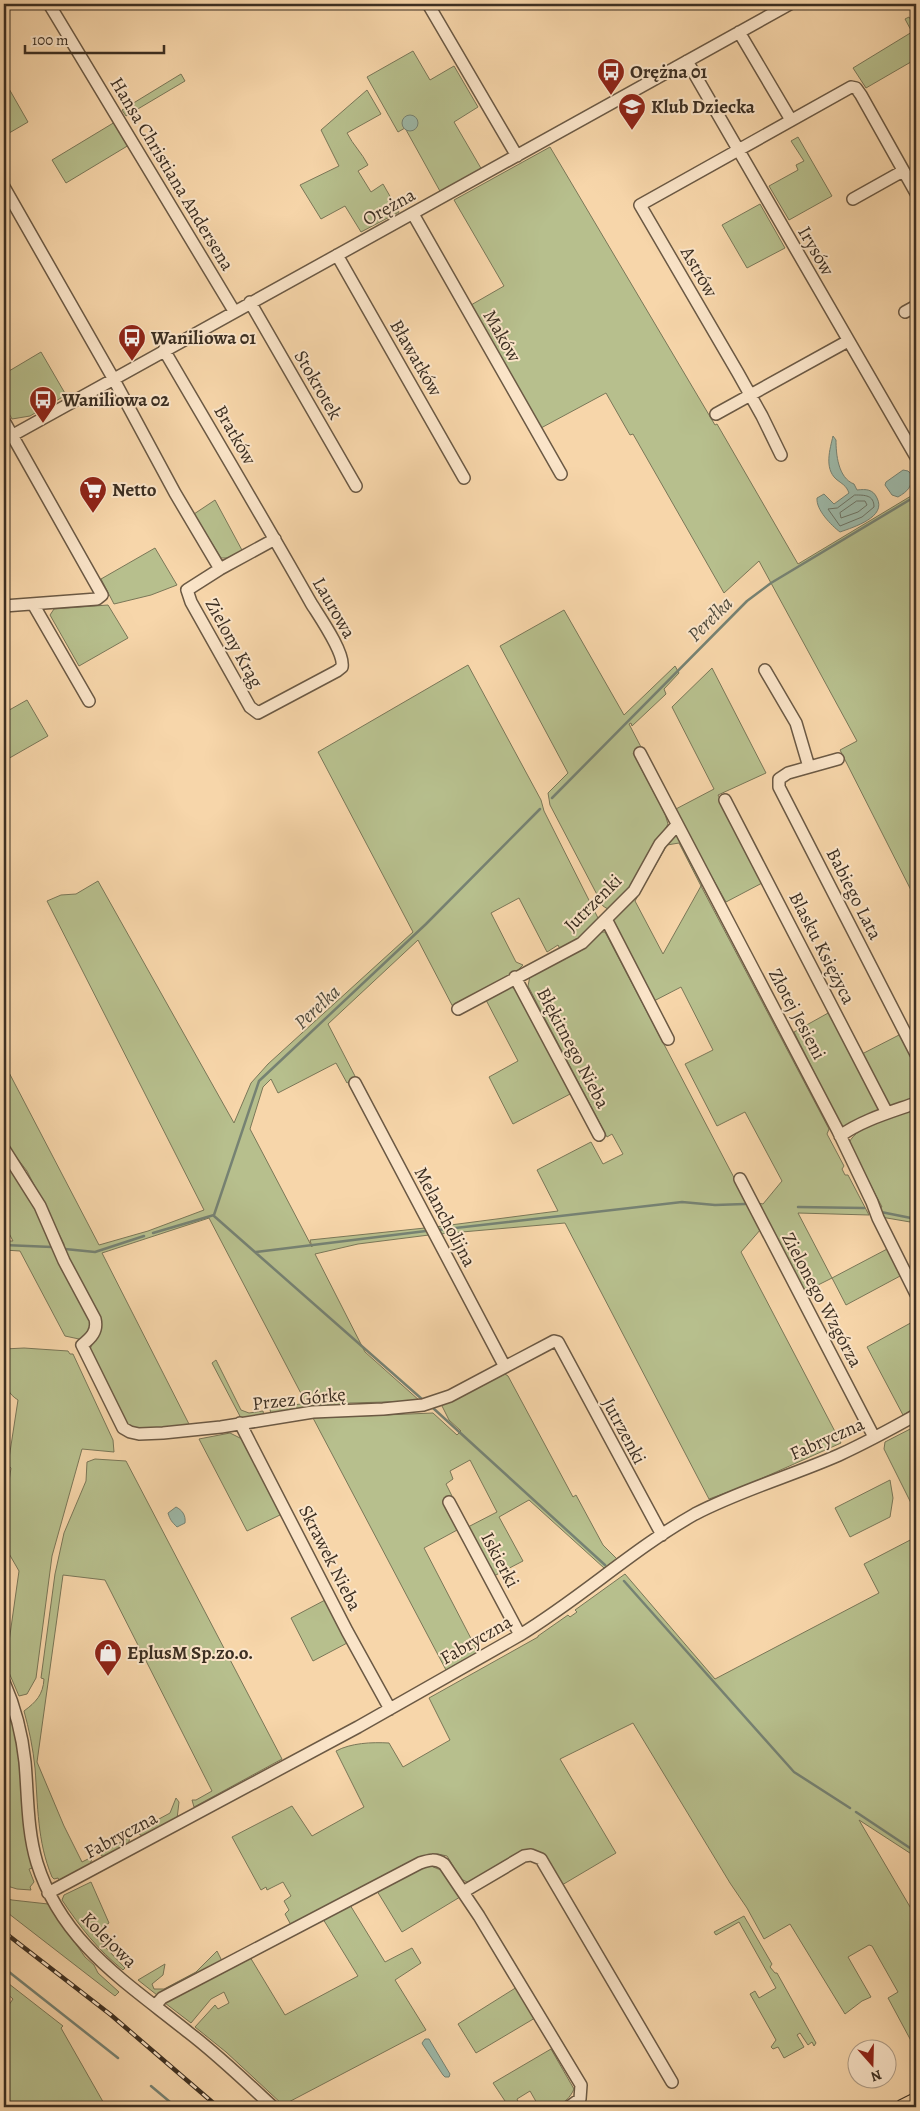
<svg xmlns="http://www.w3.org/2000/svg" width="920" height="2111" viewBox="0 0 920 2111" font-family="Alegreya,serif">
<style>
.green{fill:#b7bf8d;stroke:#7a7758;fill-rule:evenodd}
.water{fill:#9db9a9;stroke:#768273}
.lines{fill:none;stroke-linecap:round;stroke-linejoin:round}
.shore{stroke:#6c7466;stroke-width:1}
.stream{stroke:#768273;stroke-width:2.5}
.minor-casing{stroke:#6b5944;stroke-width:14}
.major-casing{stroke:#3c2f22;stroke-width:16}
.minor{stroke:#fae4c8;stroke-width:11}
.major{stroke:#f7d6aa;stroke-width:14}
.rail-casing{stroke:#3c2f22;stroke-width:4.5}
.rail{stroke:#fae4c8;stroke-width:2.5;stroke-dasharray:8;stroke-linecap:butt}
.labels{text-anchor:middle;dominant-baseline:central;stroke-width:4;stroke-linejoin:round;paint-order:stroke}
.poi-label{font-size:19px;font-weight:bold;fill:#3c2f22;stroke:#fae4c8;text-anchor:start}
.street-label{font-size:19px;fill:#3c2f22;stroke:#fae4c8}
.water-label{font-size:20px;font-style:italic;fill:#4f4b3d;stroke:#fae4c8}
</style>
<rect width="100%" height="100%" fill="#f7d6aa"/>
<filter id="stains"><feTurbulence type="fractalNoise" baseFrequency=".004" numOctaves="4"/><feColorMatrix values="0 0 0 0 .2 0 0 0 0 .09 0 0 0 0 .02 0 0 0 .5 -.17"/></filter>
<radialGradient id="worn" r=".72"><stop offset=".6" stop-color="#630" stop-opacity="0"/><stop offset="1" stop-color="#630" stop-opacity=".3"/></radialGradient>
<path class="green" d="M 909,17 L 916,29 L 916,59 L 866,88 L 853,68 L 912,32 L 905,19 Z
M 413,51 L 430,80 L 454,66 L 478,107 L 454,122 L 482,170 L 441,193 L 405,128 L 398,132 L 367,77 Z
M 181,74 L 185,81 L 126,116 L 122,110 Z
M 4,80 L 28,122 L 4,136 Z
M 367,90 L 381,114 L 347,133 C 353,145 362,153 368,165 L 358,171 L 371,192 L 383,184 L 399,212 L 361,232 L 345,206 L 321,219 L 300,185 L 339,166 L 321,130 Z
M 115,122 L 129,145 L 66,183 L 52,160 Z
M 798,137 L 832,196 L 789,220 L 769,186 L 798,170 L 796,165 L 804,161 L 791,141 Z
M 550,147 L 715,425 L 717,424 L 798,564 L 916,493 L 916,900 L 840,750 L 857,741 L 759,561 L 724,593 L 633,434 L 630,435 L 606,393 L 541,428 L 471,305 L 504,286 L 454,200 Z
M 760,204 L 785,248 L 747,268 L 722,225 Z
M 41,352 L 66,395 L 30,416 L 12,419 L 4,404 L 4,374 Z
M 215,500 L 243,552 L 232,558 L 221,558 L 194,514 Z
M 155,548 L 177,585 L 151,595 L 114,604 L 101,579 Z
M 108,605 L 128,638 L 79,666 L 50,615 L 54,609 Z
M 564,610 L 624,715 L 675,666 L 679,673 L 664,689 L 666,694 L 632,726 L 631,723 L 629,724 L 641,747 L 633,753 L 665,814 L 668,824 L 630,891 L 611,911 L 603,906 L 550,805 L 548,793 L 568,773 L 500,646 Z
M 468,665 L 541,800 L 544,811 L 600,922 L 578,943 L 561,951 L 558,945 L 547,952 L 519,898 L 491,913 L 516,962 L 523,965 L 517,971 L 453,1007 L 418,940 L 328,1024 L 356,1078 L 347,1083 L 336,1063 L 278,1093 L 271,1079 L 263,1087 L 250,1129 L 312,1247 L 310,1240 L 425,1228 L 429,1235 L 358,1244 L 315,1254 L 365,1352 L 420,1401 L 350,1403 L 271,1415 L 270,1409 L 306,1403 L 209,1218 L 102,1253 L 191,1428 L 153,1431 L 128,1427 L 89,1352 C 92,1342 99,1336 101,1326 L 63,1254 L 64,1244 L 27,1171 L 4,1141 L 4,1063 L 99,1245 L 148,1231 L 204,1210 L 47,901 L 61,895 L 76,894 L 98,881 L 234,1123 L 251,1083 L 268,1064 L 413,932 L 318,752 Z
M 712,668 L 766,773 L 718,795 L 764,882 L 726,902 L 674,810 L 714,789 L 672,707 Z
M 27,700 L 48,736 L 6,760 L 4,756 L 4,713 Z
M 678,836 L 703,884 L 701,886 L 829,1129 L 827,1134 L 844,1166 L 842,1169 L 845,1175 L 848,1175 L 869,1215 L 798,1213 L 832,1278 L 889,1248 L 902,1275 L 846,1305 L 832,1278 L 804,1292 L 758,1203 L 763,1204 L 782,1181 L 745,1112 L 717,1126 L 685,1064 L 713,1050 L 681,987 L 652,1002 L 612,923 L 614,918 L 664,843 L 671,837 ZM 679,843 L 701,886 L 663,954 L 635,901 L 667,845 Z
M 601,932 L 605,932 L 761,1229 L 741,1252 L 841,1443 L 747,1485 L 709,1499 L 565,1223 L 439,1234 L 435,1227 L 558,1211 L 537,1170 L 591,1142 L 603,1164 L 623,1154 L 612,1134 L 607,1137 L 528,986 L 530,976 L 582,949 Z
M 510,987 L 517,989 L 572,1093 L 513,1124 L 489,1077 L 518,1061 L 486,1000 Z
M 830,1012 L 882,1110 L 842,1128 L 794,1032 Z
M 901,1034 L 916,1064 L 916,1098 L 888,1108 L 860,1055 Z
M 916,1109 L 916,1223 L 881,1217 L 879,1208 L 882,1207 L 849,1143 C 856,1125 899,1115 916,1109 Z
M 4,1155 L 47,1228 L 94,1328 L 88,1337 L 79,1339 L 65,1336 L 20,1251 L 4,1250 L 4,1241 L 13,1241 L 4,1224 Z
M 916,1320 L 916,1407 L 903,1415 L 867,1347 Z
M 24,1348 L 68,1351 L 70,1354 L 73,1354 L 113,1440 L 114,1452 L 82,1449 L 52,1556 L 36,1678 L 27,1694 L 19,1696 L 4,1661 L 4,1651 L 7,1656 L 19,1571 L 4,1545 L 4,1515 L 11,1468 L 8,1465 L 18,1400 C 0,1389 4,1369 4,1349 Z
M 216,1360 L 241,1410 L 249,1413 L 263,1411 L 264,1416 L 242,1420 L 212,1363 Z
M 502,1372 L 508,1376 L 573,1497 L 576,1495 L 603,1545 L 617,1559 L 604,1568 L 529,1500 L 499,1517 L 523,1561 L 494,1576 L 468,1527 L 497,1512 L 470,1460 L 450,1471 L 453,1479 L 446,1484 L 452,1496 L 445,1501 L 459,1529 L 424,1548 L 478,1652 L 446,1670 L 313,1418 L 433,1413 L 457,1435 L 461,1431 L 449,1420 L 441,1404 Z
M 916,1426 L 916,1513 L 884,1449 L 885,1442 Z
M 230,1433 L 242,1439 L 282,1514 L 247,1531 L 199,1439 Z
M 95,1459 L 126,1461 L 282,1759 L 194,1807 L 192,1800 L 196,1800 L 212,1791 L 105,1580 L 63,1575 L 37,1762 L 64,1826 L 82,1862 L 92,1857 L 90,1866 L 60,1882 L 58,1878 L 54,1879 L 52,1877 C 37,1841 38,1806 35,1768 C 33,1748 29,1729 24,1711 C 36,1702 43,1695 44,1679 L 41,1678 L 55,1574 L 64,1533 L 86,1481 L 87,1462 Z
M 890,1480 L 893,1498 L 890,1517 L 850,1537 L 835,1508 Z
M 916,1537 L 916,1857 L 859,1820 L 916,1917 L 916,2050 L 888,1998 L 898,1992 L 872,1946 L 869,1945 L 848,1957 L 871,1997 L 862,2001 L 845,2014 L 790,1924 L 764,1939 L 747,1908 L 730,1883 L 633,1723 L 560,1759 L 616,1853 L 562,1885 L 541,1854 L 467,1882 L 461,1879 L 447,1856 L 438,1854 L 428,1855 L 291,1925 L 285,1914 L 289,1910 L 284,1901 L 291,1896 L 283,1882 L 267,1890 L 266,1887 L 261,1890 L 232,1837 L 292,1806 L 312,1836 L 364,1807 L 336,1751 C 351,1743 371,1742 389,1743 L 403,1767 L 450,1740 L 429,1698 L 538,1637 L 538,1636 L 568,1615 L 570,1617 L 577,1612 L 575,1610 L 625,1574 L 715,1679 L 879,1593 L 864,1564 Z
M 327,1599 L 349,1642 L 313,1661 L 291,1618 Z
M 4,1696 C 27,1751 16,1812 33,1868 L 29,1869 L 34,1882 L 30,1887 L 31,1890 L 17,1889 L 4,1885 Z
M 176,1798 L 179,1802 L 177,1819 L 146,1836 L 140,1835 L 139,1833 L 149,1828 L 148,1825 L 170,1813 Z
M 130,1837 L 128,1846 L 106,1858 L 99,1854 Z
M 431,1866 L 443,1871 L 460,1897 L 402,1932 L 377,1891 L 424,1867 Z
M 91,1882 L 109,1923 L 93,1934 L 125,1968 L 123,1970 C 98,1950 80,1927 62,1900 L 64,1895 Z
M 4,1898 L 12,1900 L 48,1904 L 85,1957 L 94,1965 L 98,1973 L 119,1992 L 115,1996 L 4,1910 Z
M 350,1905 L 385,1962 L 412,1948 L 421,1963 L 395,1980 L 426,2030 L 283,2105 L 226,2052 L 195,2027 L 215,2005 L 218,2009 L 229,2003 L 224,1992 L 211,1999 L 191,2023 L 165,2003 L 167,2000 L 250,1957 L 285,2015 L 358,1976 L 323,1919 Z
M 744,1916 L 772,1964 L 770,1967 L 775,1973 L 777,1973 L 816,2043 L 814,2046 L 812,2042 L 808,2045 L 800,2033 L 797,2035 L 804,2047 L 784,2058 L 778,2047 L 773,2049 L 771,2047 L 776,2040 L 750,1994 L 755,1991 L 759,1998 L 776,1988 L 739,1922 L 716,1935 L 714,1932 Z
M 217,1951 L 222,1961 L 157,1995 L 138,1980 L 165,1964 L 163,1975 L 152,1984 L 154,1989 L 164,1989 L 196,1972 Z
M 4,1980 L 63,2026 L 61,2028 L 106,2107 L 4,2107 L 4,2012 L 13,1999 L 4,1991 Z
M 517,1987 L 535,2018 L 476,2053 L 458,2024 Z
M 551,2049 L 574,2089 C 566,2107 552,2107 535,2107 L 538,2105 L 530,2091 L 517,2099 L 519,2104 L 516,2107 L 509,2107 L 493,2083 Z"/>
<path class="water" d="M402 123a8 8 0 1 1 16 0a8 8 0 1 1-16 0Z
M 833,436 L 836,440 C 836,454 838,478 854,484 L 857,490 C 866,489 873,489 877,498 C 887,517 854,527 840,532 C 831,525 816,510 817,498 L 824,494 L 834,504 L 849,493 C 846,485 842,484 836,479 C 824,468 830,449 833,436 Z
M 903,470 L 908,471 L 912,475 C 912,487 908,491 898,497 L 892,495 L 885,485 L 886,482 Z
M 176,1507 C 182,1510 186,1515 185,1523 L 177,1527 C 172,1522 170,1520 168,1513 Z
M 425,2039 L 429,2039 L 450,2074 L 449,2077 L 445,2077 L 443,2075 L 423,2045 L 422,2043 Z"/>
<g class="lines">
<path class="shore" d="M 855,495 C 865,495 874,495 874,507 L 862,517 L 840,526 L 828,509 L 837,508 Z
M 857,501 L 865,501 L 867,505 L 858,512 L 841,518 L 840,513 Z"/>
<path class="stream" d="M 552,798 L 747,601 L 771,583 L 916,496
M 798,1207 L 864,1208
M 881,1212 L 916,1219
M 214,1216 L 423,1400
M 438,1230 L 682,1202 L 715,1205 L 745,1204
M 153,1233 L 214,1215 L 259,1081 L 426,924 L 540,809
M 4,1245 L 52,1247
M 65,1249 L 95,1252 L 144,1236
M 256,1252 L 426,1231
M 433,1408 L 605,1565
M 624,1581 L 794,1772 L 850,1808
M 856,1812 L 916,1852
M 4,1968 L 118,2058
M 151,2086 L 176,2107"/>
<defs>
<path id="minor" d="M 49,4 L 234,311
M 428,4 L 517,156
M 739,32 L 791,120
M 687,61 L 916,457
M 4,187 L 113,378 L 175,493 L 220,569
M 853,199 L 903,171
M 413,214 L 561,474
M 337,255 L 464,478
M 250,302 L 356,486
M 905,312 L 916,306
M 164,350 C 213,434 263,518 311,603 C 319,616 345,653 342,667 L 337,671 L 258,713 L 250,707 L 191,602 L 187,590 L 220,569 L 275,539
M 716,414 L 848,341
M 4,421 L 102,595 L 97,599 L 4,606
M 4,440 L 790,4
M 781,455 L 762,416 L 738,373 L 640,205 L 851,87 L 856,88 L 861,95 L 916,193
M 33,604 L 89,701
M 765,670 L 796,723 L 809,767
M 640,753 L 838,1131 L 872,1202 L 878,1218 L 916,1294
M 838,759 L 788,773 L 779,779 L 779,787 L 916,1054
M 725,800 L 887,1113
M 606,919 L 668,1039
M 515,977 L 599,1135
M 458,1009 L 582,943 L 634,891 L 660,844 L 677,825
M 355,1083 L 505,1367
M 840,1136 C 862,1120 891,1112 916,1103
M 4,1149 L 40,1206 L 64,1261 L 95,1319 C 98,1331 91,1338 82,1345 L 123,1428 L 130,1432 L 139,1434 L 163,1433 L 221,1427 L 313,1412 L 383,1409 L 423,1405 L 450,1396 L 554,1341 L 558,1342 L 662,1535
M 740,1179 L 874,1437
M 240,1423 L 347,1631 L 390,1709
M 449,1502 L 520,1635
M 4,1682 C 15,1707 22,1734 25,1762 C 28,1796 27,1830 37,1863 C 62,1943 126,1982 188,2032 C 218,2055 245,2081 273,2107
M 463,1892 L 524,1856 L 531,1855 L 541,1859 L 672,2082
M 48,1893 L 358,1727 L 520,1635 C 581,1598 633,1549 695,1514 C 741,1490 791,1476 839,1455 C 865,1443 891,1429 916,1415
M 155,2006 L 162,1998 L 420,1863 C 429,1860 435,1858 444,1864 L 479,1916 L 581,2085 L 580,2099 L 569,2107"/>
<path id="major" d="M 902,2107 L 916,2100"/>
</defs>
<use href="#minor" class="minor-casing"/>
<use href="#major" class="major-casing"/>
<use href="#minor" class="minor"/>
<use href="#major" class="major"/>
<defs>
<path id="rail" d="M 4,1932 L 111,2015 L 218,2107"/>
</defs>
<use href="#rail" class="rail-casing"/>
<use href="#rail" class="rail"/>
</g>
<defs>
<symbol id="bus-pin" viewBox="-11 -11 22 30"><path d="M0 17L-7.5 6A9.5 9.5 0 1 1 7.5 6Z" fill="#8f2418" stroke="#fae4c8"/><path d="M-5-6H5V4H4V6H2V4H-2V6H-4V4H-5ZM-3.5-4V0h7V-4ZM-3.5 1.2v1.5H-2V1.2ZM2 1.2v1.5H3.5V1.2Z" fill="#fff"/></symbol>
<symbol id="school-pin" viewBox="-11 -11 22 30"><path d="M0 17L-7.5 6A9.5 9.5 0 1 1 7.5 6Z" fill="#8f2418" stroke="#fae4c8"/><path d="M0-5L7-2L0 1L-7-2ZM-4 1L0 2.5L4 1V4Q0 6-4 4Z" fill="#fff"/></symbol>
<symbol id="supermarket-pin" viewBox="-11 -11 22 30"><path d="M0 17L-7.5 6A9.5 9.5 0 1 1 7.5 6Z" fill="#8f2418" stroke="#fae4c8"/><path d="M-6-5.5h2.5l.6 2H6L4.5 2H-2.5L-4.4-4H-6ZM-1.5 3.2a1.3 1.3 0 1 0 .1 0ZM3 3.2a1.3 1.3 0 1 0 .1 0Z" fill="#fff"/></symbol>
<symbol id="shop-pin" viewBox="-11 -11 22 30"><path d="M0 17L-7.5 6A9.5 9.5 0 1 1 7.5 6Z" fill="#8f2418" stroke="#fae4c8"/><path d="M-5-2.5h2.3a2.7 3.5 0 0 1 5.4 0H5L5.5 6h-11ZM-1.5-2.5h3a1.5 2.3 0 0 0-3 0Z" fill="#fff"/></symbol>
</defs>
<g fill-rule="evenodd">
<use href="#bus-pin" x="595" y="56" width="32" height="43"/>
<use href="#school-pin" x="616" y="91" width="32" height="43"/>
<use href="#bus-pin" x="116" y="322" width="32" height="43"/>
<use href="#bus-pin" x="27" y="384" width="32" height="43"/>
<use href="#supermarket-pin" x="77" y="474" width="32" height="43"/>
<use href="#shop-pin" x="92" y="1637" width="32" height="43"/>
</g>
<g class="labels">
<g class="poi-label">
<text x="630" y="72">Orężna 01</text>
<text x="651" y="107">Klub Dziecka</text>
<text x="151" y="338">Waniliowa 01</text>
<text x="62" y="400">Waniliowa 02</text>
<text x="112" y="490">Netto</text>
<text x="127" y="1653">EplusM Sp.zo.o.</text>
</g>
<g class="street-label">
<text transform="translate(172 174) rotate(59)">Hansa Christiana Andersena</text>
<text transform="translate(389 207) rotate(-29)">Orężna</text>
<text transform="translate(816 251) rotate(60)">Irysów</text>
<text transform="translate(699 272) rotate(60)">Astrów</text>
<text transform="translate(502 336) rotate(60)">Maków</text>
<text transform="translate(416 358) rotate(60)">Bławatków</text>
<text transform="translate(318 385) rotate(60)">Stokrotek</text>
<text transform="translate(235 435) rotate(60)">Bratków</text>
<text transform="translate(334 608) rotate(60)">Laurowa</text>
<text transform="translate(234 643) rotate(61)">Zielony Krąg</text>
<text transform="translate(854 894) rotate(63)">Babiego Lata</text>
<text transform="translate(593 903) rotate(-45)">Jutrzenki</text>
<text transform="translate(822 948) rotate(63)">Blasku Księżyca</text>
<text transform="translate(797 1014) rotate(62)">Złotej Jesieni</text>
<text transform="translate(573 1048) rotate(62)">Błękitnego Nieba</text>
<text transform="translate(445 1217) rotate(62)">Melancholijna</text>
<text transform="translate(822 1300) rotate(62)">Zielonego Wzgórza</text>
<text transform="translate(299 1399) rotate(-6)">Przez Górkę</text>
<text transform="translate(624 1431) rotate(62)">Jutrzenki</text>
<text transform="translate(827 1439) rotate(-24)">Fabryczna</text>
<text transform="translate(330 1558) rotate(63)">Skrawek Nieba</text>
<text transform="translate(500 1560) rotate(62)">Iskierki</text>
<text transform="translate(476 1640) rotate(-30)">Fabryczna</text>
<text transform="translate(121 1835) rotate(-28)">Fabryczna</text>
<text transform="translate(109 1940) rotate(45)">Kolejowa</text>
</g>
<g class="water-label">
<text transform="translate(710 619) rotate(-45)">Perełka</text>
<text transform="translate(317 1007) rotate(-43)">Perełka</text>
</g>
</g>
<rect width="920" height="2111" fill="none" stroke="#f7d6aa" stroke-width="20"/>
<rect x="5" y="5" width="910" height="2101" fill="none" stroke="#3c2f22" stroke-width="2.5"/>
<rect x="10" y="10" width="900" height="2091" fill="none" stroke="#3c2f22"/>
<g transform="translate(872 2064) rotate(160)"><circle r="24" fill="#fae4c8" stroke="#ae9c86"/>
<path d="M0-4L9 19L0 12L-9 19Z" fill="#8f2418"/>
<text y="-8" font-size="14" font-weight="bold" text-anchor="middle" fill="#3c2f22">N</text>
</g>
<path d="M25 45v8h139v-8" fill="none" stroke="#3c2f22" stroke-width="2.5"/>
<text x="32" y="45" font-size="15" fill="#3c2f22" stroke="#fae4c8" stroke-width="4" paint-order="stroke">100 m</text>
<rect width="100%" height="100%" filter="url(#stains)"/>
<rect width="100%" height="100%" fill="url(#worn)"/>
</svg>
